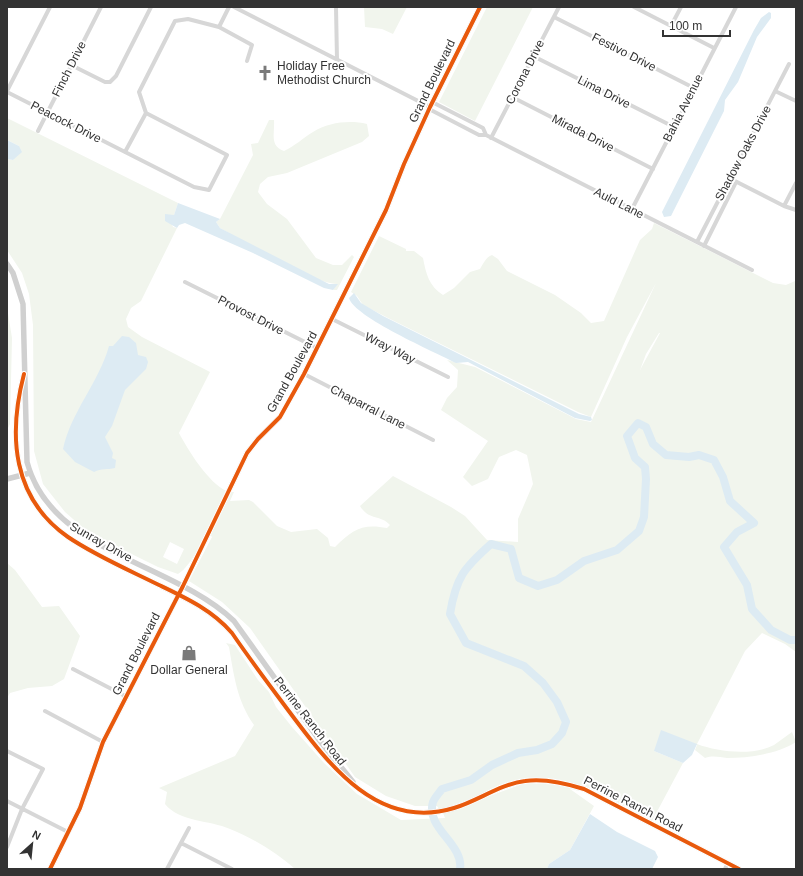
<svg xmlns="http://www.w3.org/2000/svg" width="803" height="876" viewBox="0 0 803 876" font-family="Helvetica,sans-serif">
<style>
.green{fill:#f1f5ed;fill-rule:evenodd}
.water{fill:#ddebf3}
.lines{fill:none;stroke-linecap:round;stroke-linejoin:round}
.river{stroke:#ddebf3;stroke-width:8}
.street{stroke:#d7d7d7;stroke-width:4}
.secondary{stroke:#d0d0d0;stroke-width:5.5}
.cycleway-casing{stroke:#fff;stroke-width:6}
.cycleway{stroke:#e8590c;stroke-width:4}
.labels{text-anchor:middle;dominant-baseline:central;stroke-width:4;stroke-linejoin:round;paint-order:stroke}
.street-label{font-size:12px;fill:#333;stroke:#fff}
.poi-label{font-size:12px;fill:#333;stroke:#fff;text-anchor:start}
</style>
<rect width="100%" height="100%" fill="#fff"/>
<path class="green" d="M 364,7 L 407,7 L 393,34 L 382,29 L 365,27 Z
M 487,7 L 533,7 L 475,121 L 439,102 Z
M 7,118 L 178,203 L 174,215 L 168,215 L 173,227 L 177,228 L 141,301 L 131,308 L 126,319 L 128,327 L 142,337 L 210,372 L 179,433 C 188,450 209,484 227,491 C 218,509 195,565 178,574 L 158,567 L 89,533 L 65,512 L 43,484 L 34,451 L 33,325 L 29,294 L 22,273 L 7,250 L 7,159 L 13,160 L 19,146 L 7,140 ZM 170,542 L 184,549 L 177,564 L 163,557 Z
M 269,120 L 274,120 C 275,133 269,146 284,151 C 295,146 303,138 313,132 C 329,122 350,120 367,124 L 369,136 L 362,142 L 287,173 L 268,177 L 260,184 L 258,192 L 267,204 L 287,219 L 316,258 L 333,265 L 342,265 L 352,255 L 354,257 L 337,290 L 333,290 L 337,284 C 315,284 243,241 220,228 L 216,222 L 220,219 L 253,155 L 251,144 L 258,143 Z
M 654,223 L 773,283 L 786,285 L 795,281 L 796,257 L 796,652 L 785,644 L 762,633 L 745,651 L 697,744 C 718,752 753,756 774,745 C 780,741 786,736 792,732 L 796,742 C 777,754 749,758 727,758 C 719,757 713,755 705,758 L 695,750 L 697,745 L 654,751 L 683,763 L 652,821 C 617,803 582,778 540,778 C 534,778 528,777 522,779 C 494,787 468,802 439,809 L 437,806 L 415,806 L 386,796 L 355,777 L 250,628 L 222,602 L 189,581 L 212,537 L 210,535 L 231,492 L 234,492 L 230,501 L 249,500 L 253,502 L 277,526 L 291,532 L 317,529 L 328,538 L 330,546 L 335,547 C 352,530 362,523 387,528 L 390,525 C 380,514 369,521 360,506 L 393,476 L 451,507 L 465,516 L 487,540 L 518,542 L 518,519 L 533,484 L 527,455 L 516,450 L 499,457 L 488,479 L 472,486 L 463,477 L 488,441 L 441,410 L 447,398 L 457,387 L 458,370 L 447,360 L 475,367 L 576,419 L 591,422 L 656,283 L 627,337 L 591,417 L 578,412 L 388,318 L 363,305 L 357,296 L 351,292 L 379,236 L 406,249 L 406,251 L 414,251 L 423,258 C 426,274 429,286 443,295 L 454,288 L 470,272 L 480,269 C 483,264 486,257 492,255 L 498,259 L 507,271 L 555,295 L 581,313 L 591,323 L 604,321 L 640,240 L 652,229 ZM 659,333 L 660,333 L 640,370 L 646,354 Z
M 7,307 L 12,338 L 10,424 L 7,430 Z
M 7,563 L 15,570 L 42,607 L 59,606 L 80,636 L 64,679 L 52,686 L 28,688 L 10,693 L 7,698 Z
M 226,643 L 235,645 L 258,680 L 269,692 L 276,707 L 292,727 L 324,763 L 357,794 L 401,820 L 445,818 L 443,813 L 525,783 L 564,785 L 581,791 L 570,789 L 594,806 L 570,850 L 549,864 L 547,869 L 295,869 C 277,853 253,838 230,829 C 210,820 179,822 165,804 L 167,792 L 159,788 L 235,756 L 254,725 C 237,701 234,676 229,647 Z"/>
<path class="water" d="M 769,12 L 771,13 L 771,18 L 757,37 L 738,82 L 725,100 L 724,111 L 674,210 L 671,216 L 664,217 L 662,212 L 754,30 L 761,18 Z
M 7,140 L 19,146 L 22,152 L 13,160 L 7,159 Z
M 178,203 L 220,219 L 216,222 L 220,228 L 329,284 L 338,284 L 333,290 L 324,288 L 253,253 L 185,223 L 179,225 L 177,228 L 165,221 L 165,214 L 174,215 Z
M 354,293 L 361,303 L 383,316 L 579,414 L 591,417 L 592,420 L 590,421 L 575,418 L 468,362 L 456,363 C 435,352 354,317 349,298 Z
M 122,336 L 129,337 L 136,343 L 138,355 L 146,357 L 148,362 L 146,369 L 125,390 L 112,426 L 105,437 L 113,453 L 112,458 L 116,460 L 115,468 C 107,470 102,468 94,472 L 75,462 L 63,449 C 71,412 99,382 109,346 L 113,346 Z
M 661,730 L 697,744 L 692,755 L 683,763 L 654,751 Z
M 590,814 L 617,832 L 655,851 L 658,857 L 652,869 L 547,869 L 549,864 L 570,850 Z"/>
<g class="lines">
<path class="river" d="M 460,869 C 464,844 425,828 433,802 C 435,797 439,793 442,789 L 471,780 L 492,765 L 518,753 L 537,750 L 552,744 L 562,733 L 566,722 L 557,702 L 543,683 L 524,666 L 466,643 L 450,614 C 456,577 464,568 491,544 L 511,549 L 519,578 L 538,586 L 557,580 L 584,561 L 617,550 L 639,531 L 644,517 L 646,479 L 645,467 L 635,458 L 627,436 L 638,423 L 646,427 L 653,444 L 666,455 L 689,457 L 699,455 L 714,460 L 723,477 L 730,501 L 754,523 L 737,532 L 724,547 L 747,585 L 752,609 L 771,630 L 790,640 L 796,640"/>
<path class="street" d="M 234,7 L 430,107
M 336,7 L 337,60
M 634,7 L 714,48
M 554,17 L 694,88
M 671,26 L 681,7
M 219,27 L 252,45 L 247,61
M 533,56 L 674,127
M 71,65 L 105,82 L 110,82 L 116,76 L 151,7
M 7,91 L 50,7
M 775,91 L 796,101
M 7,92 L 194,187 L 209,190 L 227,155 L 146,113
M 512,97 L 653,169
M 432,102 L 483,128 L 486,135
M 429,109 L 479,135 L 486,135 L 752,270
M 38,131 L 101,7
M 491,138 L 559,7
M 125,152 L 146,113 L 139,92 L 175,21 L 188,19 L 219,27 L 229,7
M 731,179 L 784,206 L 796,210
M 784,206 L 796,183
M 632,209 L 736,7
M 697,242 L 789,64
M 704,246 L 736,182
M 185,282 L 317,348
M 332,319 L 448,377
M 304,374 L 433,440
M 73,669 L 125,696
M 45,711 L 103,742
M 7,751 L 43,769 L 22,809 L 7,847
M 7,801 L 68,832
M 181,843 L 232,869
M 167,869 L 189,828
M 725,869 L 728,863"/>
<path class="secondary" d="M 7,264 L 13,273 L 23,304 L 27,462 C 51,553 172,562 234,621 L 317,737 L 353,782
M 24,374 C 8,435 12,498 68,537 C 96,556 129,570 159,585 C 186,598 212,610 232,633 C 251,661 271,687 291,714 C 330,766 379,831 454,808 C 478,801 500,784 525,781 C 545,778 565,783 584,789 L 739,869
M 7,479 L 30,473
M 50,869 L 80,808 L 103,742 L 183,586 L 247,453 L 258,439 L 280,417 L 304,374 L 386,210 L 404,164 L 430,107 L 480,7"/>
<defs>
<path id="cycleway" d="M 24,374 C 8,435 12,498 68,537 C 96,556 129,570 159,585 C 186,598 212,610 232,633 C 251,661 271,687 291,714 C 330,766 379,831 454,808 C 478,801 500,784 525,781 C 545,778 565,783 584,789 L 739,869
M 50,869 L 80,808 L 103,742 L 183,586 L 247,453 L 258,439 L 280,417 L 304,374 L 386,210 L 404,164 L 430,107 L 480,7"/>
</defs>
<use href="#cycleway" class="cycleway-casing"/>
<use href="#cycleway" class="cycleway"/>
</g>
<defs>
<symbol id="church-bare" viewBox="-9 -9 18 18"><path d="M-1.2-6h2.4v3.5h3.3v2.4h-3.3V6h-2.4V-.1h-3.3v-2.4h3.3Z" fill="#7a7a7a" stroke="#fff" stroke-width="2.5" paint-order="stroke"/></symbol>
<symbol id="shop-bare" viewBox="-9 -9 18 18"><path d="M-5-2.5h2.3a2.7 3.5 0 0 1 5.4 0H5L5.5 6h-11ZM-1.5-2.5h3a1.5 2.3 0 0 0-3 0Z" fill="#7a7a7a" stroke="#fff" stroke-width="2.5" paint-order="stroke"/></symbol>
</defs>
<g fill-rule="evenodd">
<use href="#church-bare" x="254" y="62" width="22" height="22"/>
<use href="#shop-bare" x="178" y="642" width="22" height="22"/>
</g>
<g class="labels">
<g class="street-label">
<text transform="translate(624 52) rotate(27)">Festivo Drive</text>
<text transform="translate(69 69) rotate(-63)">Finch Drive</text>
<text transform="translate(525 72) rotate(-63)">Corona Drive</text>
<text transform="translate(432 81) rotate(-64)">Grand Boulevard</text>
<text transform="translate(604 92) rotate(27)">Lima Drive</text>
<text transform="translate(683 108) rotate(-63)">Bahia Avenue</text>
<text transform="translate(66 122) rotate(27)">Peacock Drive</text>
<text transform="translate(583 133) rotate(27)">Mirada Drive</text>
<text transform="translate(743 153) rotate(-62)">Shadow Oaks Drive</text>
<text transform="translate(619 203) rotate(27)">Auld Lane</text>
<text transform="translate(251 315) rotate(27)">Provost Drive</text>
<text transform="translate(390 348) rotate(27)">Wray Way</text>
<text transform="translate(292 372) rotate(-61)">Grand Boulevard</text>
<text transform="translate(368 407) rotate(27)">Chaparral Lane</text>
<text transform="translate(101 542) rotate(29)">Sunray Drive</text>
<text transform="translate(136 654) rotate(-63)">Grand Boulevard</text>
<text transform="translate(310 721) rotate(52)">Perrine Ranch Road</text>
<text transform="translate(633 804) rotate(27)">Perrine Ranch Road</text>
</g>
<g class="poi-label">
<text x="277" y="66">Holiday Free<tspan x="277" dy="14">Methodist Church</tspan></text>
<text x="189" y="670" text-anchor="middle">Dollar General</text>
</g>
</g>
<rect width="803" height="876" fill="none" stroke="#333333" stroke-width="16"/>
<g transform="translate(32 844) rotate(27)" stroke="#ffffff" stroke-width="3" paint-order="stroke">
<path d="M0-3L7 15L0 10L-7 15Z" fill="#333333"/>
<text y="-6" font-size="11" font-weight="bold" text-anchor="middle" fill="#333333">N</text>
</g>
<path d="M663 30v6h67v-6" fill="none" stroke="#333333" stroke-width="2"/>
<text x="669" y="30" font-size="12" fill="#333333" stroke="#ffffff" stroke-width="3" paint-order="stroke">100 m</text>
</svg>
